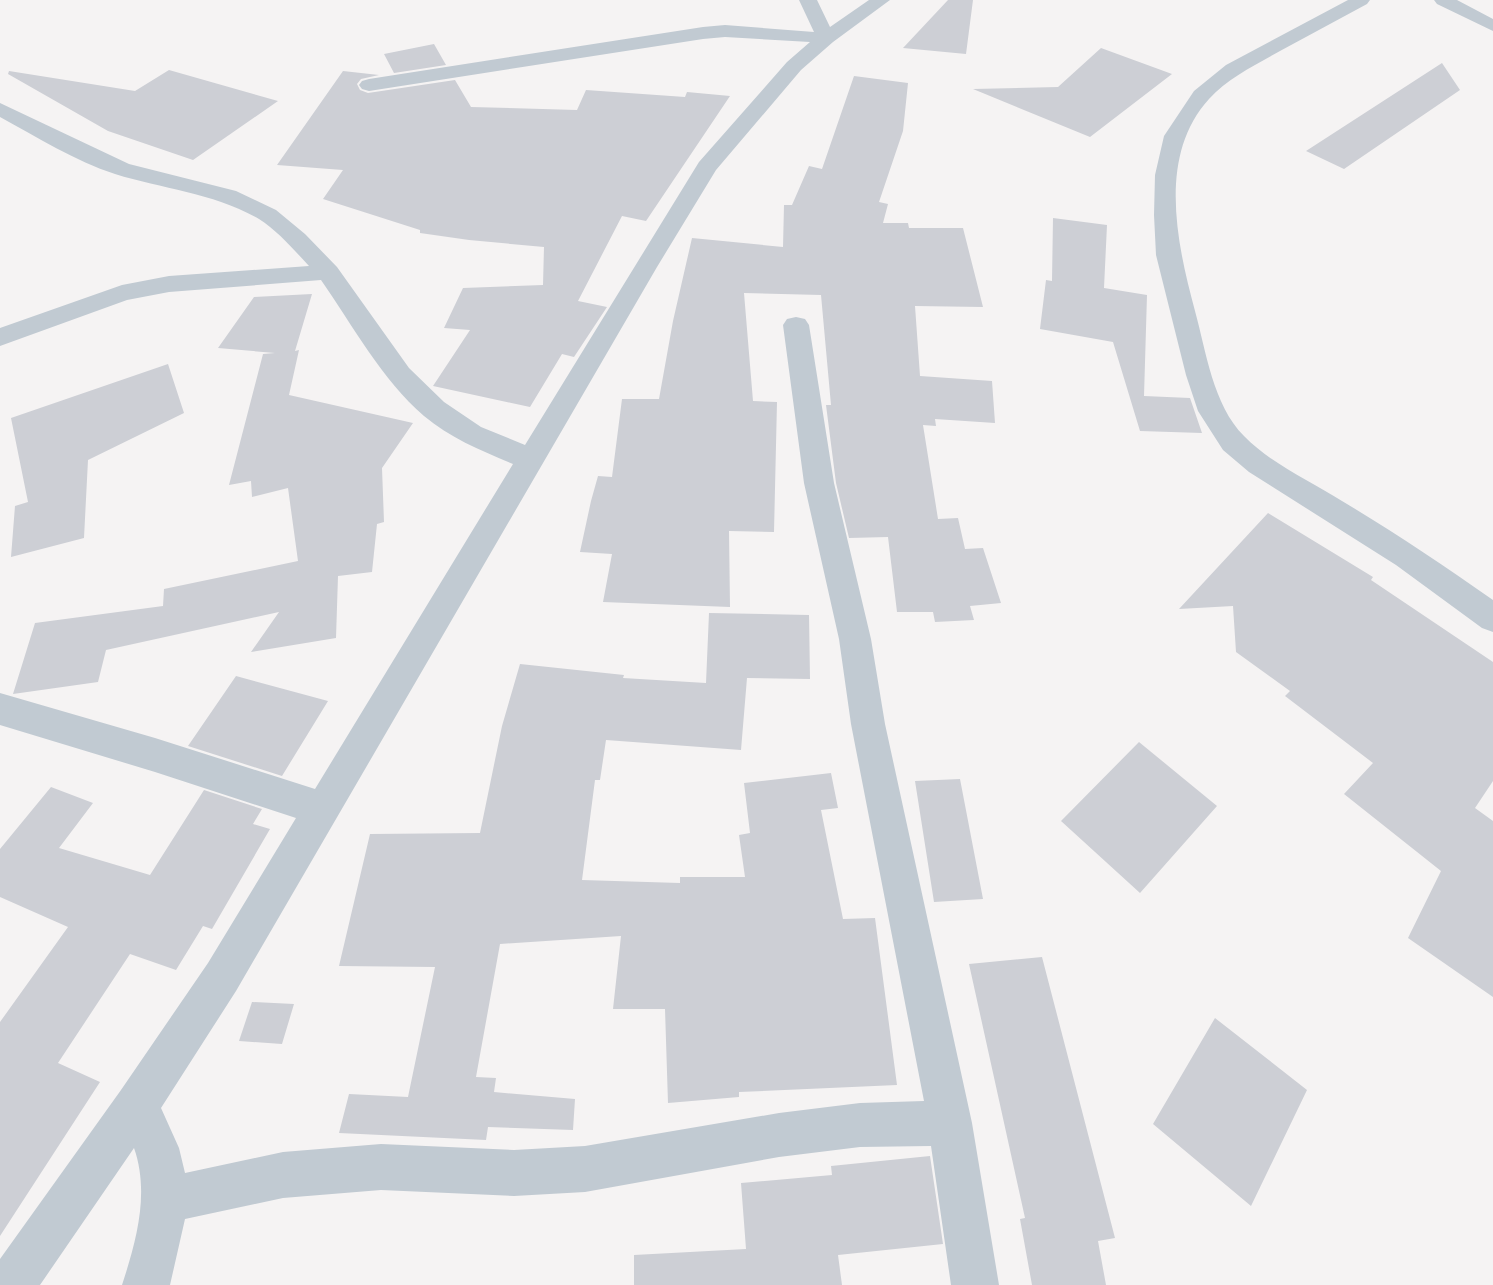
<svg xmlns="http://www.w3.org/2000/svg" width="1493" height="1285" viewBox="0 0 1493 1285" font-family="'DM Sans',sans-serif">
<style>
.building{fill:#cdcfd5}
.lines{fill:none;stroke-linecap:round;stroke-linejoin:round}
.minor{fill:#c1cad2;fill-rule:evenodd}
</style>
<rect width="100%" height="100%" fill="#f5f3f3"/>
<path class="building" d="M 948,0 L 973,0 L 966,54 L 903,48 Z
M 434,44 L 446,65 L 394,73 L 384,54 Z
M 1101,48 L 1172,74 L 1090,137 L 973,89 L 1058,87 Z
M 1442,63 L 1460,90 L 1344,169 L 1306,151 Z
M 169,70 L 278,101 L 193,160 L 108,131 L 8,74 L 9,71 L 135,91 Z
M 343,71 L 379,75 L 361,79 L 357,84 L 360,90 L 368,93 L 455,80 L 471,107 L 577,110 L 586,90 L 685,97 L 687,92 L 730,96 L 646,221 L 622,216 L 578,301 L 607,307 L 574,357 L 562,354 L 530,407 L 433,386 L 470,330 L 444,328 L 463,288 L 543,285 L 544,247 L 469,240 L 420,233 L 420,230 L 323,199 L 343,170 L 277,165 Z
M 854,76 L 908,83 L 903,131 L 879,202 L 888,204 L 883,223 L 908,223 L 909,228 L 963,228 L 983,307 L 915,306 L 920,376 L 992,381 L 995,423 L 935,419 L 936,426 L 923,425 L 938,519 L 958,518 L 965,549 L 983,548 L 1001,603 L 970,606 L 974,620 L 935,622 L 933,612 L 897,612 L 888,537 L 849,538 L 836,483 L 826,405 L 831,405 L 821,295 L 744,293 L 753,401 L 777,402 L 774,532 L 729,531 L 730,607 L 603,602 L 612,554 L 580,552 L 591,501 L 598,476 L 612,477 L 622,399 L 659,399 L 673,321 L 692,238 L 783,247 L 784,205 L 792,205 L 809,166 L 822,169 Z
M 1053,218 L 1107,225 L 1104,288 L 1147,295 L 1144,396 L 1190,398 L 1202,433 L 1140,431 L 1113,342 L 1040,329 L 1046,280 L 1052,281 Z
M 312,294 L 295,351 L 299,350 L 289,395 L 413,423 L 382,468 L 384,522 L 377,524 L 372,572 L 338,576 L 336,638 L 251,652 L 279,612 L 106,650 L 98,682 L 13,694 L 35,623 L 163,606 L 164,589 L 298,561 L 288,488 L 252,497 L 251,481 L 229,485 L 263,354 L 275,353 L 218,348 L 254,297 Z
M 168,364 L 184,413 L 88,460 L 84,538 L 11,557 L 15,506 L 28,502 L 11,418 Z
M 1268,513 L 1373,577 L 1371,580 L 1493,662 L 1493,781 L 1475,808 L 1493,821 L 1493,997 L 1408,938 L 1441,871 L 1344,794 L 1373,763 L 1285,696 L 1290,691 L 1236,652 L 1233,606 L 1179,609 Z
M 709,613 L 809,615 L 810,679 L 747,678 L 741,750 L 606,740 L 600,780 L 595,780 L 582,880 L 680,883 L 680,877 L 745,877 L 739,835 L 750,833 L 744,783 L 831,773 L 838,808 L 821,810 L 843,919 L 875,918 L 897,1085 L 739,1092 L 739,1097 L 668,1103 L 665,1009 L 613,1009 L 621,936 L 500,944 L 476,1077 L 496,1078 L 494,1092 L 575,1099 L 573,1130 L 488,1127 L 486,1140 L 339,1133 L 349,1094 L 408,1097 L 435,967 L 339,966 L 370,834 L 480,833 L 502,726 L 520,664 L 624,675 L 623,678 L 706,683 Z
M 236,676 L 328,701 L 282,776 L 188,746 Z
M 1139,742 L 1217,806 L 1140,893 L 1061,821 Z
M 960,779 L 983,899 L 934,902 L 915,781 Z
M 51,787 L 93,803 L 59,848 L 150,875 L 204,790 L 262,809 L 253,824 L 270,829 L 212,929 L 203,926 L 176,970 L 130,954 L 58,1063 L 100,1082 L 0,1236 L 0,1022 L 68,927 L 0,897 L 0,849 Z
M 1042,957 L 1115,1238 L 1098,1241 L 1106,1285 L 1032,1285 L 1020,1219 L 1025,1218 L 969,964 Z
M 252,1002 L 294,1004 L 282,1044 L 239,1041 Z
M 1215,1018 L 1307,1090 L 1251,1206 L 1153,1124 Z
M 930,1156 L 943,1244 L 838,1255 L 842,1285 L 634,1285 L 634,1255 L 746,1249 L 741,1183 L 832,1175 L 831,1166 Z"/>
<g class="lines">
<path class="minor" d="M 799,0 L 817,0 L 830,27 L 869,0 L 890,0 L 833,42 L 801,70 L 716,170 L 657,267 L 236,991 L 161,1108 L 179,1148 L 185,1173 L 283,1152 L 381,1144 L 514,1150 L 585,1146 L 779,1113 L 860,1103 L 924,1101 L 851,724 L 839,639 L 804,483 L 783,325 L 787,319 L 796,317 L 805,319 L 809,325 L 834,483 L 871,639 L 885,724 L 972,1123 L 999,1285 L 951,1285 L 931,1146 L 860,1147 L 779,1157 L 585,1192 L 514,1196 L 381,1190 L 283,1198 L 185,1219 L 170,1285 L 122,1285 C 136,1242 150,1193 134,1148 L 40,1285 L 0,1285 L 0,1259 L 121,1090 L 208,963 L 296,818 L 155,772 L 0,725 L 0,693 L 155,738 L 315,789 L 513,464 C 482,451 450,438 424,416 C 382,380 353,326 321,280 L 169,292 L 127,300 L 0,346 L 0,328 L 122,285 L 169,276 L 309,266 C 294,250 278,231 259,219 C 214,193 163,189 115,174 C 75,161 37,137 0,117 L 0,103 L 129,164 L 236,191 L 276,210 L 305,234 L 337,267 L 409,368 L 444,402 L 481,427 L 525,445 L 699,162 L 787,62 L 810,42 L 725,37 L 703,39 L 369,91 L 362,89 L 359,85 L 362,81 L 369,79 L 703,27 L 725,25 L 814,32 Z
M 1348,0 L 1370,0 L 1367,4 C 1338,20 1309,35 1280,51 C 1255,65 1228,78 1209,99 C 1157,156 1177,244 1195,311 C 1206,351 1213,405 1244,436 C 1270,463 1310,481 1342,501 C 1394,532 1443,565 1493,600 L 1493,632 L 1482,628 L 1396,565 L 1249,472 L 1223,450 L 1198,411 L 1186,375 L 1156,255 L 1154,215 L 1155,175 L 1164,136 L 1194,91 L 1226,65 Z
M 1434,0 L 1457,0 L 1493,19 L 1493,31 L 1437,4 Z"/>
</g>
</svg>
